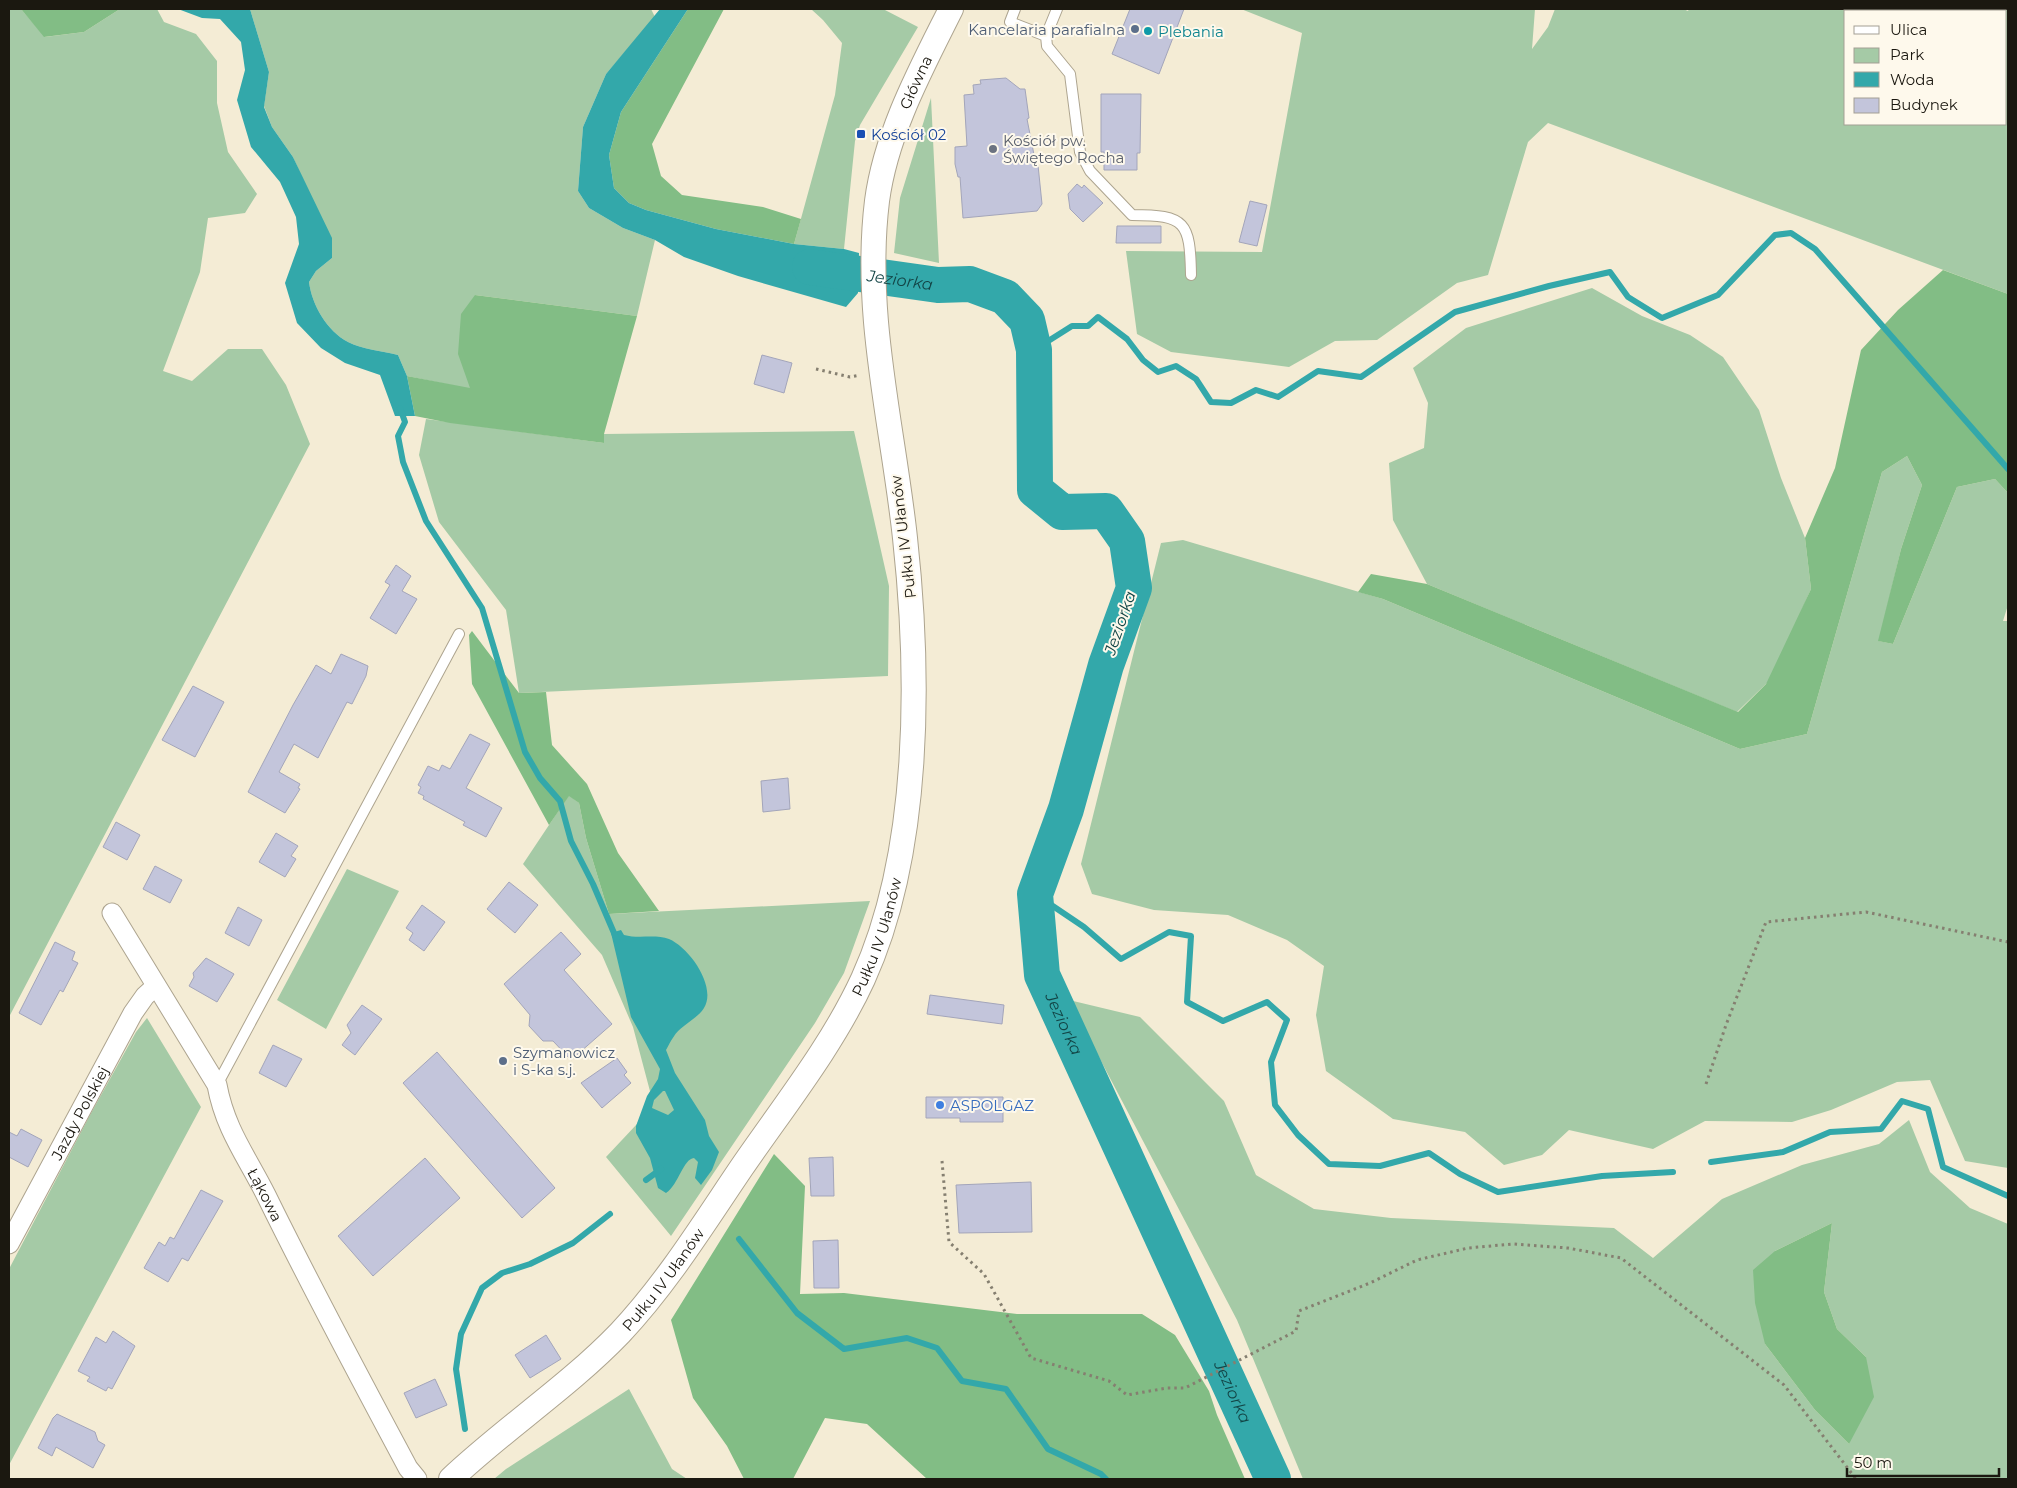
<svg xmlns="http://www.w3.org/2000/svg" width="2017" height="1488" viewBox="0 0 2017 1488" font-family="Montserrat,sans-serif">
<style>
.green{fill:#a5caa6;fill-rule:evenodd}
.forest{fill:#82bd85}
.water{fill:#33a8aa;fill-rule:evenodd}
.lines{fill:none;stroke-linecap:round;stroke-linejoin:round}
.stream{stroke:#33a8aa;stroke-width:6}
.river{stroke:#33a8aa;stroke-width:36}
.building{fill:#c3c5db;stroke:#a3a5ba}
.service-casing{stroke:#ada48f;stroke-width:12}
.minor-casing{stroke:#ada48f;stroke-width:21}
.tertiary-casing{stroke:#ada48f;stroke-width:26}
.path{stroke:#857f70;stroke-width:3;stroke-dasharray:2.5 4;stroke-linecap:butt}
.service{stroke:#fff;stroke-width:10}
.minor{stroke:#fff;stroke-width:19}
.tertiary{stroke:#fff;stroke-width:24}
.service-dot{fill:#5c6f8a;stroke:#fef9ec;stroke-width:2}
.culture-dot{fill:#0f9aa8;stroke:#fef9ec;stroke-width:2}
.transit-dot{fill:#1a4fb4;stroke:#fef9ec;stroke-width:2}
.worship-dot{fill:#6b7280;stroke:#fef9ec;stroke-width:2}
.shop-dot{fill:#3f7fe0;stroke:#fef9ec;stroke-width:2}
.labels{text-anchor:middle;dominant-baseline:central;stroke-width:4;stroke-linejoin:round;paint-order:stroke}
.service-label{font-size:15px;fill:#4e5e75;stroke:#fef9ec;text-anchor:end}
.culture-label{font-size:15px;fill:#0d838f;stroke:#fef9ec;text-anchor:start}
.street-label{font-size:15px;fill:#1b1810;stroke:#fef9ec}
.transit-label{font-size:15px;fill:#164399;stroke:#fef9ec;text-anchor:start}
.worship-label{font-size:15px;fill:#5b616d;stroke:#fef9ec;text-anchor:start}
.shop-label{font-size:15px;fill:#366cbe;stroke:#fef9ec;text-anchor:start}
.water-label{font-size:16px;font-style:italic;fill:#134546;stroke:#fef9ec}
</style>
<rect width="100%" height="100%" fill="#f4ecd5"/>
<path class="green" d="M 9,9 L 21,9 L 45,37 L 84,32 L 120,9 L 157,9 L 164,22 L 196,34 L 217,61 L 217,103 L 228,152 L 257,194 L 245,213 L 208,218 L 200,272 L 163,371 L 192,381 L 228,349 L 262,349 L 286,385 L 310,444 L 9,1017 Z
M 250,9 L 651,9 L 655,17 L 606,74 L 583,127 L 578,191 L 589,208 L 623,228 L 655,240 L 637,316 L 475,295 L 470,389 L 407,376 L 398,355 C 382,351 362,349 348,342 C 327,331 312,305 309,282 L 316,271 L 332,258 L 310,195 L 293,157 L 272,127 L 264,106 L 269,72 Z
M 811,9 L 883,9 L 918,27 L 860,125 L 855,141 L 844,249 L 794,244 L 835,95 L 842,43 L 823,20 Z
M 1241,9 L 1535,9 L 1532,49 L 1548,27 L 1555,9 L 1683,9 L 1688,11 L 1689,9 L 2008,9 L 2008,294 L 1548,123 L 1528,142 L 1488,275 L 1457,283 L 1377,340 L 1335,341 L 1289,367 L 1171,352 L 1137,334 L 1126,251 L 1262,252 L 1302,33 ZM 1846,11 L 2006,11 L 2006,124 L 1846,124 Z
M 931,98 L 939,263 L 894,253 L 900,198 Z
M 1592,288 L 1642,316 L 1690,335 L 1723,357 L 1759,410 L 1781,478 L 1805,538 L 1811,589 L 1771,679 L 1737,712 L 1427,584 L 1393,520 L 1389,463 L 1424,448 L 1428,403 L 1413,368 L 1466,328 Z
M 426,419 L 604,443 L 604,434 L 854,431 L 889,586 L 888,676 L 519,693 L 506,610 L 439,522 L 419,455 Z
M 1907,456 L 1922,485 L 1901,549 L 1879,641 L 1893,644 L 1957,487 L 1995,479 L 2008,493 L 2008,605 L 2003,621 L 2008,621 L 2008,1168 L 1965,1161 L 1930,1080 L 1897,1082 L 1831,1110 L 1792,1122 L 1705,1121 L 1653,1149 L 1569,1130 L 1542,1155 L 1504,1165 L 1465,1132 L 1393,1119 L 1326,1071 L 1316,1015 L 1324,966 L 1287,940 L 1228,915 L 1154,910 L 1092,894 L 1081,864 L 1161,543 L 1183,540 L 1383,599 L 1740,749 L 1807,734 L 1882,472 Z
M 569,795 L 579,803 L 586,838 L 609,914 L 870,901 L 844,973 L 815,1023 L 671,1236 L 606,1157 L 637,1124 L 651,1095 L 633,1027 L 602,955 L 523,864 Z
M 347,869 L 399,891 L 326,1029 L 277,1000 Z
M 1069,1000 L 1140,1017 L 1224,1101 L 1256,1175 L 1314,1209 L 1391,1218 L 1614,1228 L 1653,1258 L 1722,1199 L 1802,1165 L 1879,1144 L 1909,1120 L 1930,1172 L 1970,1208 L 2008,1224 L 2008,1479 L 1303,1479 L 1237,1320 ZM 1832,1223 L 1824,1292 L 1837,1329 L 1866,1357 L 1849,1444 L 1815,1410 L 1765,1344 L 1775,1251 Z
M 147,1018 L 201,1107 L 9,1465 L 9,1269 L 90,1115 L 136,1032 Z
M 629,1389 L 672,1469 L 687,1479 L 494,1479 L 506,1469 Z"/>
<path class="forest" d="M 21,9 L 120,9 L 84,32 L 44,37 Z
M 688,9 L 724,9 L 652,144 L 661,176 L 682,195 L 763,207 L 801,219 L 794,244 L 716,229 L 646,210 L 629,203 L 614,188 L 609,155 L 621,112 Z
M 1943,270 L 2008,294 L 2008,493 L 1995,479 L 1957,487 L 1893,644 L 1878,641 L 1901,549 L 1922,485 L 1907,456 L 1882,472 L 1807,734 L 1740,749 L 1383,599 L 1358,592 L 1371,574 L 1427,584 L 1738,712 L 1766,684 L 1811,589 L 1805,538 L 1835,468 L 1861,350 L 1898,310 Z
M 475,295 L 637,316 L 604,434 L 604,443 L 450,423 L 415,416 L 407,376 L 470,388 L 458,354 L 461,314 Z
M 472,631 L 519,693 L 546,692 L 552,745 L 587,784 L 618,853 L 659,911 L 609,914 L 586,838 L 579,803 L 569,796 L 549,825 L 472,684 L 469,635 Z
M 774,1154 L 805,1186 L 800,1294 L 844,1293 L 1017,1314 L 1142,1314 L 1175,1335 L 1209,1391 L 1217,1415 L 1245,1479 L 927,1479 L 867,1424 L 825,1418 L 793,1479 L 744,1479 L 727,1446 L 693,1398 L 671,1320 Z
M 1832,1223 L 1824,1292 L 1837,1329 L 1866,1357 L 1874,1397 L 1849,1444 L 1815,1410 L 1765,1344 L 1755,1303 L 1753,1270 L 1775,1251 Z"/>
<path class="water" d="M 178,9 L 250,9 L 269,72 L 264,107 L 272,127 L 293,157 L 332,238 L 332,258 L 316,271 L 309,282 C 312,305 327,331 348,342 C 362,349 382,351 398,355 L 407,376 L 415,416 L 395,416 L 380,375 L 345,363 L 321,348 L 297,323 L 285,283 L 299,244 L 296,217 L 280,182 L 251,147 L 237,100 L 245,70 L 241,42 L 220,19 L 202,18 Z
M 660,9 L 688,9 L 621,112 L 609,155 L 614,188 L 629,203 L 646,210 L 716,229 L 794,244 L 844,249 L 859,253 L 858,293 L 846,307 L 738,276 L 684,257 L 655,240 L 623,228 L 589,208 L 578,191 L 583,127 L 606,74 Z
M 621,930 L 624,935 C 638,939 656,934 669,939 C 690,948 717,987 704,1008 C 699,1016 691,1020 684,1026 C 675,1032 671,1041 666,1050 L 675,1073 L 705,1120 L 709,1136 L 719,1152 L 712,1170 L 701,1185 L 695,1178 L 698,1162 L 694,1158 C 683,1159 679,1184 666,1193 L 658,1188 L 650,1158 L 636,1133 L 636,1126 L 647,1096 L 658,1079 L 660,1069 L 631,1017 L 611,933 ZM 663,1091 L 665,1091 L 674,1110 L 668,1115 L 652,1108 L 654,1100 Z"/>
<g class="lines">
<path class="stream" d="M 1034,350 L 1072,326 L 1088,326 L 1098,317 L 1127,339 L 1143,360 L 1158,372 L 1176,366 L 1196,379 L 1211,402 L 1231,403 L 1256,390 L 1278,397 L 1318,371 L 1361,377 L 1455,312 L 1549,286 L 1610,272 L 1628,297 L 1662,318 L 1718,295 L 1775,235 L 1791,233 L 1815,249 L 2008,469
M 400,408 L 405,422 L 398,436 L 403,462 L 426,521 L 482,608 L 525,752 L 540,778 L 560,801 L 571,841 L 593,884 L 617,940
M 1035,894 L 1084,927 L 1121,959 L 1169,932 L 1191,936 L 1187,1002 L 1223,1021 L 1267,1002 L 1287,1020 L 1271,1062 L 1275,1105 L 1298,1135 L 1329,1164 L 1380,1166 L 1429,1153 L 1460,1174 L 1498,1192 L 1602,1176 L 1673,1172
M 1711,1162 L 1783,1152 L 1830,1132 L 1881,1129 L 1902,1101 L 1928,1109 L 1943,1167 L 2008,1196
M 646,1180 L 661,1169
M 739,1239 L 797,1313 L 844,1349 L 907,1338 L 937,1348 L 962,1381 L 1006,1389 L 1048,1449 L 1101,1474 L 1106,1479
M 465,1429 L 456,1369 L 461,1334 L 482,1288 L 502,1273 L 530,1264 L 573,1243 L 610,1214"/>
<path class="river" id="s1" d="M 810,267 L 938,285 L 970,284 L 1005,297 L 1027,320 L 1034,350 L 1035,490 L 1062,512 L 1106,511 L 1127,541 L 1134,588 L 1106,665 L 1066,809 L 1035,894 L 1042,975 L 1273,1479"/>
</g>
<path class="building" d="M 1130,9 L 1184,9 L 1159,74 L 1112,54 Z
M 1006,78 L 1020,89 L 1025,89 L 1029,118 L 1027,119 L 1036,165 L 1038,165 L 1042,204 L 1037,211 L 963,218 L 960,177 L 958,177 L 955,164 L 955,147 L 967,146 L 964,95 L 974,94 L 973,85 L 981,84 L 980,80 Z
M 1101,94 L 1141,94 L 1140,153 L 1137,153 L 1137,170 L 1104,170 L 1104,152 L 1101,152 Z
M 1077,184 L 1082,188 L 1084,185 L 1103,203 L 1083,222 L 1070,209 L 1068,194 Z
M 1250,201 L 1267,205 L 1257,246 L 1239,242 Z
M 1117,226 L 1161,226 L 1161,243 L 1116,243 Z
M 762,355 L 792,363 L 784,393 L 754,384 Z
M 396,565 L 411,576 L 402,591 L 417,599 L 396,634 L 370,618 L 390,585 L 385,582 Z
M 341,654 L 368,666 L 366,676 L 352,704 L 347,702 L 318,758 L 294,744 L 279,772 L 300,784 L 298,788 L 300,789 L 285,813 L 248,792 L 293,705 L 316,665 L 331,674 Z
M 193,686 L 224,702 L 195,757 L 162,740 Z
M 470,734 L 490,744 L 466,788 L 502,808 L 486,837 L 463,825 L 465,822 L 423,799 L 424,796 L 418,793 L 421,787 L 418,785 L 428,766 L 439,771 L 442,765 L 450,769 Z
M 788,778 L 790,809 L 763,812 L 761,781 Z
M 116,822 L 140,835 L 127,860 L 103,847 Z
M 276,833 L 298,846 L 291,856 L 296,859 L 285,877 L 259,862 Z
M 155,866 L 182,880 L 170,903 L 143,889 Z
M 509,882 L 538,905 L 515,933 L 487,909 Z
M 422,905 L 445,922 L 424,951 L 409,940 L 413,933 L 406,928 Z
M 238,907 L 262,920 L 249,946 L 225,933 Z
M 561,932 L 581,954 L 564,970 L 612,1024 L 571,1060 L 553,1041 L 543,1041 L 529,1026 L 530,1015 L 504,984 Z
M 55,942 L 75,952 L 72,960 L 78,963 L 63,992 L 60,990 L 41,1025 L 19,1013 Z
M 206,958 L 234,974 L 217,1002 L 189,986 L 194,977 L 193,973 Z
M 930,995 L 1004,1005 L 1002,1024 L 927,1014 Z
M 362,1005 L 382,1019 L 355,1055 L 342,1045 L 351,1033 L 347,1025 Z
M 273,1045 L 302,1059 L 286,1087 L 259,1073 Z
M 437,1052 L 555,1188 L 522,1218 L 403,1083 Z
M 617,1058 L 627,1072 L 624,1075 L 631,1083 L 602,1108 L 581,1083 Z
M 926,1097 L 1003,1097 L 1003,1122 L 960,1122 L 960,1118 L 926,1118 Z
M 21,1129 L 42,1140 L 28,1167 L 9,1157 L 9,1132 L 17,1136 Z
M 833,1157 L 834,1196 L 811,1196 L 809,1158 Z
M 425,1158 L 460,1198 L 373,1276 L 338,1236 Z
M 1031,1182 L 1032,1232 L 959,1233 L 956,1185 Z
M 201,1190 L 223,1201 L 188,1261 L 182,1258 L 168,1282 L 144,1268 L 159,1242 L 165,1246 L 170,1237 L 174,1239 Z
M 838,1240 L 839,1288 L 814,1288 L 813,1241 Z
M 113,1331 L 135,1346 L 112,1389 L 108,1387 L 106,1391 L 87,1381 L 90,1377 L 78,1371 L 96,1337 L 106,1343 Z
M 546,1335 L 561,1359 L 530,1378 L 515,1355 Z
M 435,1379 L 447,1405 L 416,1418 L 404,1393 Z
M 57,1414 L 95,1432 L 98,1441 L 105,1445 L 93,1468 L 56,1447 L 52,1456 L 38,1448 L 53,1418 Z"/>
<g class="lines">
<defs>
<path id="service" d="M 1015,9 L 1010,22 L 1046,36
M 1057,9 L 1046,36 L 1047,46 L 1070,74 L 1080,152 L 1090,171 L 1132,215 C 1186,215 1190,222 1191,275
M 217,1085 L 459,634"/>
<g id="minor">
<path id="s2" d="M 112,913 L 217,1085 C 225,1129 247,1157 266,1195 C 311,1287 360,1378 408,1468 L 417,1479"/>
<path id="s3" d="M 9,1244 L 133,1013 L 145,996 L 156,986"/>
</g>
<g id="tertiary">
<path id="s4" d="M 451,1479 C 505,1428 568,1387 620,1333 C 667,1283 704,1223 742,1167 C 784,1106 832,1046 863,979 C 921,852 920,675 905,538 C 893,426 863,315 877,201 C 886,133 921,69 951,9"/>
</g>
</defs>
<use href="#service" class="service-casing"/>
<use href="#minor" class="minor-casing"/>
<use href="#tertiary" class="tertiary-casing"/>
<path class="path" d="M 816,369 L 850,377 L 860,375
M 1706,1084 L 1726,1025 L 1766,922 L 1866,912 L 2008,942
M 942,1161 L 949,1242 L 984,1274 L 1031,1358 L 1109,1381 L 1127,1395 L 1167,1388 L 1185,1388 L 1296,1331 L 1299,1311 L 1370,1283 L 1417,1260 L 1468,1248 L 1513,1244 L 1568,1248 L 1621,1258 L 1784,1385 L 1856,1479"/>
<use href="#service" class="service"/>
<use href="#minor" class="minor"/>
<use href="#tertiary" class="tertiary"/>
</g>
<g class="service-dot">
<circle cx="1135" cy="29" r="5"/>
<circle cx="503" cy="1061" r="5"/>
</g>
<circle class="culture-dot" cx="1148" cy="31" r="5"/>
<rect class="transit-dot" x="856" y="129" width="10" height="10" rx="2.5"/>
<circle class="worship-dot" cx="993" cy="149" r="5"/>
<circle class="shop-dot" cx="940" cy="1105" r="5"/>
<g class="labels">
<g class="service-label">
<text x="1125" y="29">Kancelaria parafialna</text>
<text x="513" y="1052" text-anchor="start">Szymanowicz<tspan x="513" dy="17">i S-ka s.j.</tspan></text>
</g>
<g class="culture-label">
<text x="1158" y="31">Plebania</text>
</g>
<g class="street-label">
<text stroke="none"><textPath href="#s4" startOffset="1566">Główna</textPath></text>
<text transform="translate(903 537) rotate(-97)">Pułku IV Ułanów</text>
<text stroke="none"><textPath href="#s4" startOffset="698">Pułku IV Ułanów</textPath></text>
<text stroke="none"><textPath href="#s3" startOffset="149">Jazdy Polskiej</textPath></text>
<text stroke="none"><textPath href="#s2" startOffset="322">Łąkowa</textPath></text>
<text stroke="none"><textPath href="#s4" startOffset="292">Pułku IV Ułanów</textPath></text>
</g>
<g class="transit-label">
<text x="871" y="134">Kościół 02</text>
</g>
<g class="worship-label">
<text x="1003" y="140">Kościół pw.<tspan x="1003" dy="17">Świętego Rocha</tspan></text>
</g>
<g class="shop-label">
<text x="950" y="1105">ASPOLGAZ</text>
</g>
<g class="water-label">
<text stroke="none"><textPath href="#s1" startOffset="91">Jeziorka</textPath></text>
<text transform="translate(1120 623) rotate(-71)">Jeziorka</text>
<text stroke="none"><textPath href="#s1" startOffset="1021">Jeziorka</textPath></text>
<text stroke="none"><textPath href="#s1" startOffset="1426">Jeziorka</textPath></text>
</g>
</g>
<rect width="2017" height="1488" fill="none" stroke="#1b1810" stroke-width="20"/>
<rect x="1844" y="10" width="162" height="115" fill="#fef9ec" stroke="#a39f94"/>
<rect x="1854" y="26" width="25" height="8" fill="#ffffff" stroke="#a39f94"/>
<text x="1890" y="35" font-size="15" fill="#1b1810">Ulica</text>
<rect x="1854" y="48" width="25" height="15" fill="#a5caa6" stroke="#a39f94"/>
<text x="1890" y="60" font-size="15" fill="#1b1810">Park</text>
<rect x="1854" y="72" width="25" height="15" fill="#33a8aa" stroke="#a39f94"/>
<text x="1890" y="85" font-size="15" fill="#1b1810">Woda</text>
<rect x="1854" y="98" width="25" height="15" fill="#c3c5db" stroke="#a39f94"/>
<text x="1890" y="110" font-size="15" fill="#1b1810">Budynek</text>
<path d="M1847 1468v8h152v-8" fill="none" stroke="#1b1810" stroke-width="2.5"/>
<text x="1854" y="1468" font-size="15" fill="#1b1810" stroke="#fef9ec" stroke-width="4" paint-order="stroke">50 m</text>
</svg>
